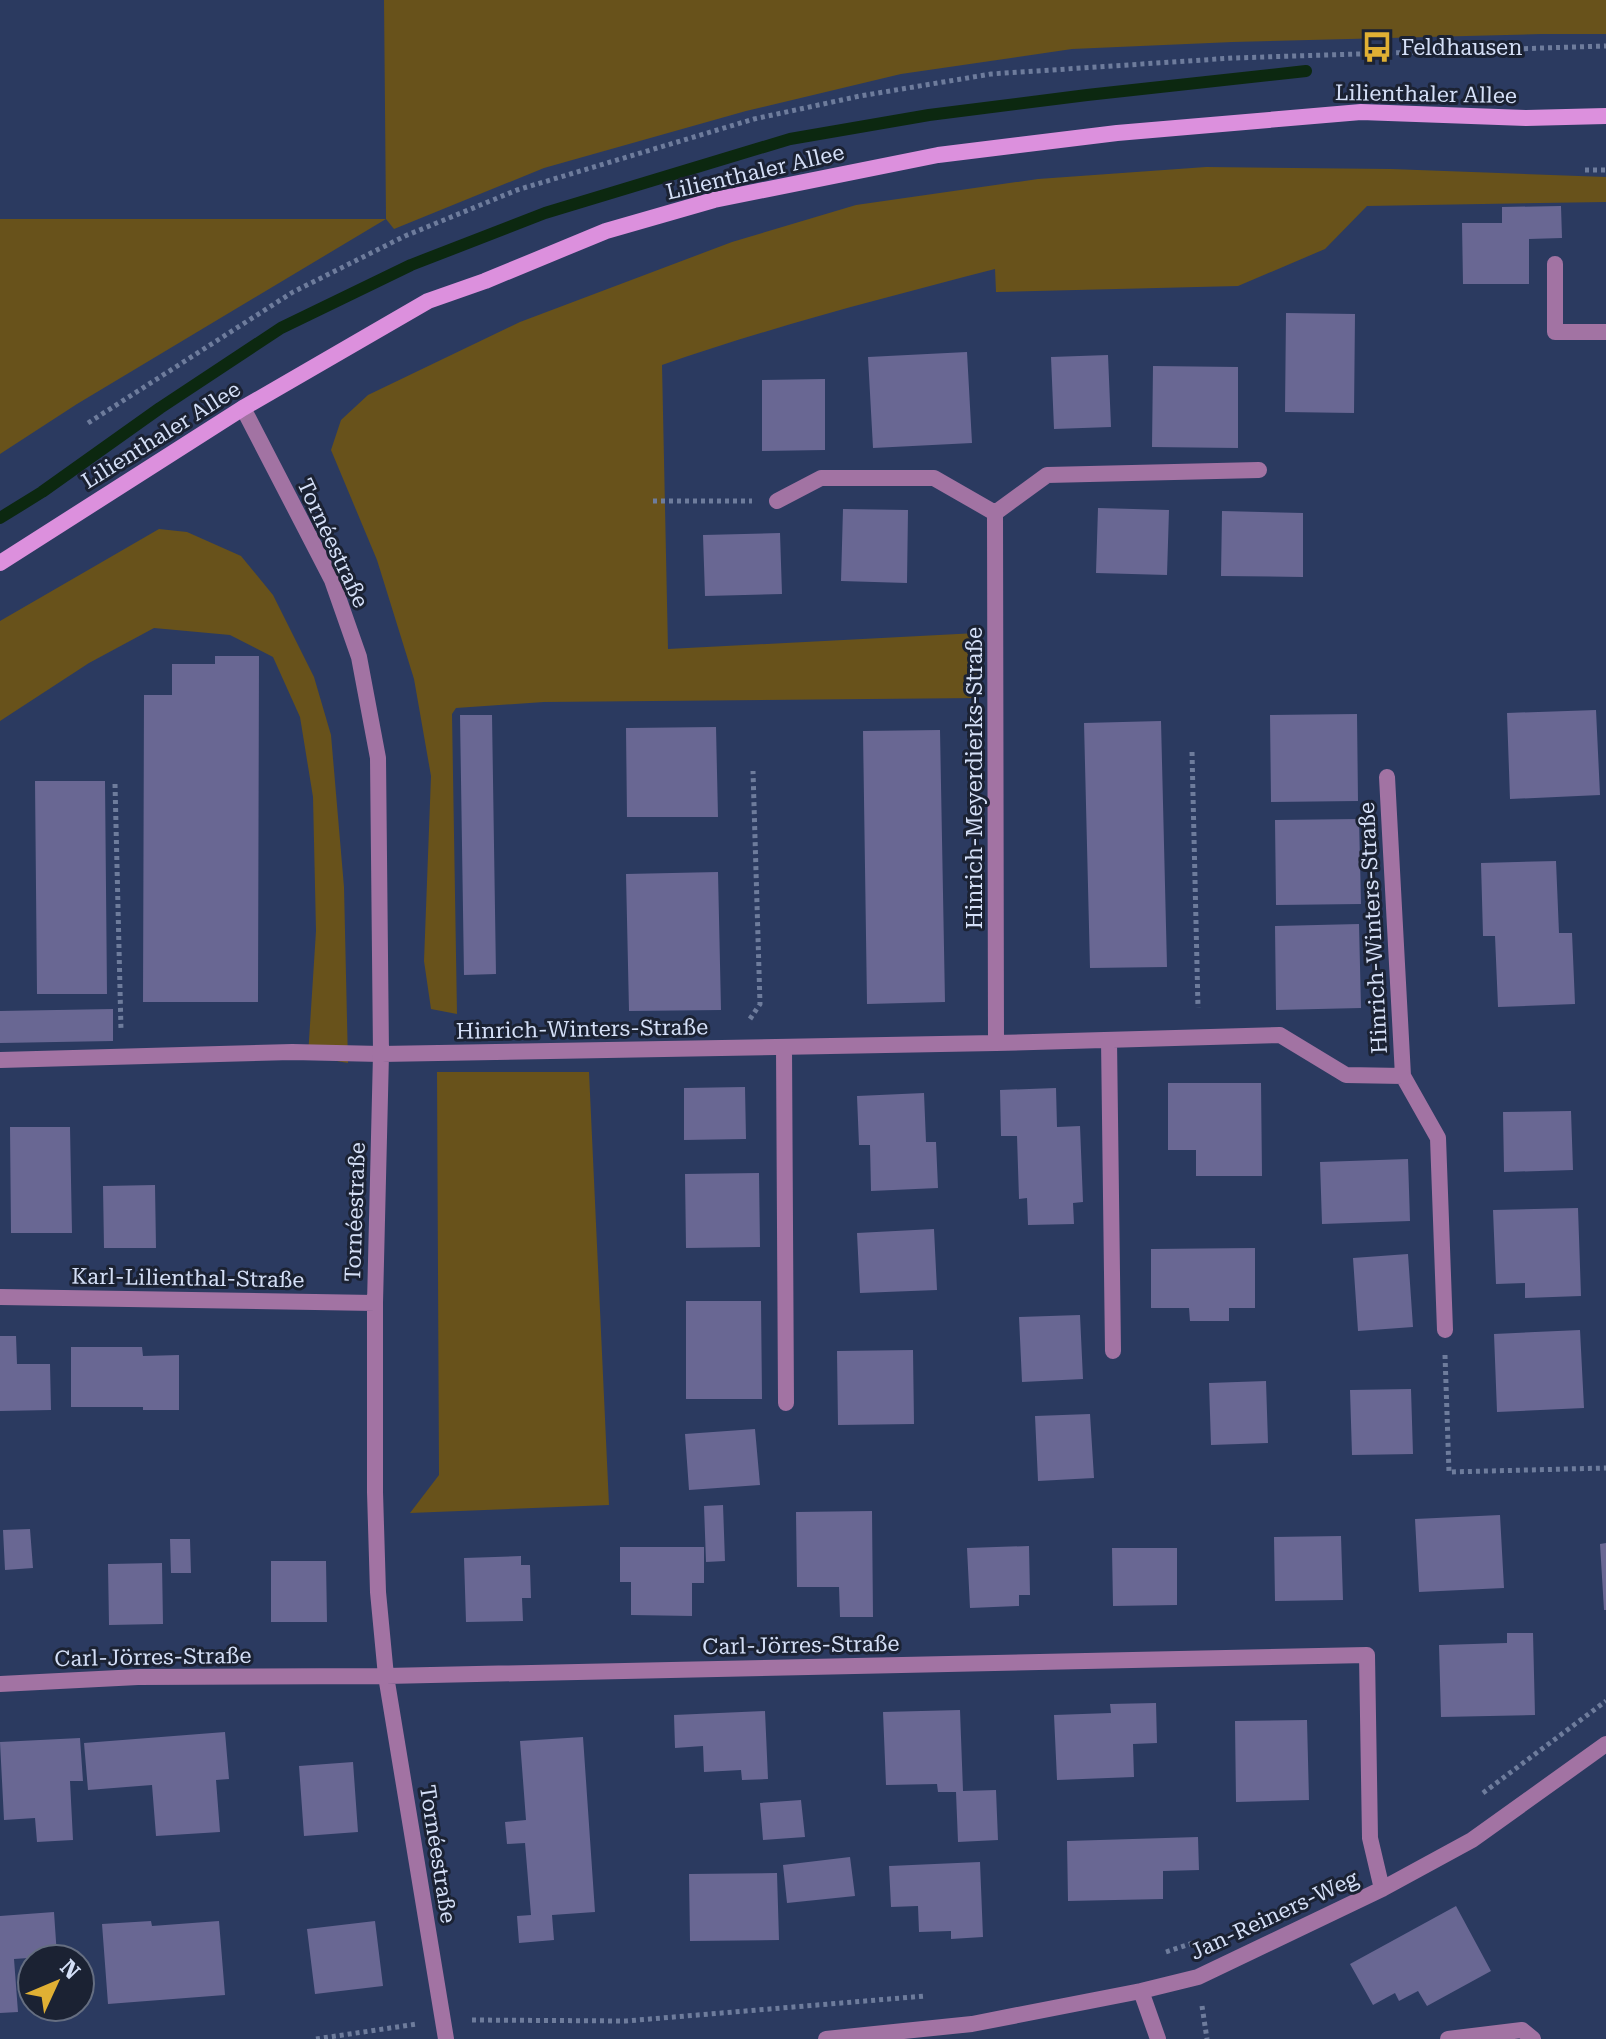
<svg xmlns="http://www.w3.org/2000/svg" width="1606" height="2039" viewBox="0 0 1606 2039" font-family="'Roboto Serif',serif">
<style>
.green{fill:#68521b}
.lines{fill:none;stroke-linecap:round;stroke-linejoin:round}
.stream{stroke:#0c2810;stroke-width:12}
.building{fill:#696793}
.path{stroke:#6e7c9c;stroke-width:5;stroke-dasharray:4 4;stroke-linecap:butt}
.lane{stroke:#a273a3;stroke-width:16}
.street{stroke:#a273a3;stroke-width:16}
.secondary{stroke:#dc90dd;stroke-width:16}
.labels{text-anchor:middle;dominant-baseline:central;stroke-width:6;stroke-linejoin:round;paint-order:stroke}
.poi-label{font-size:22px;fill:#d4dff7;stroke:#1b2233;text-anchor:start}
.street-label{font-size:22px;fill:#d4dff7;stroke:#1b2233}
</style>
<rect width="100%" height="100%" fill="#2b3a60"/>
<path class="green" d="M 384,0 L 1606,0 L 1606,34 L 1541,34 L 1233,42 L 1072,49 L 901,74 L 746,111 L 544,168 L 394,229 L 386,219 L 77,404 L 0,454 L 0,219 L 386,219 Z
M 1206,167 L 1391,169 L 1606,177 L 1606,202 L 1367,206 L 1325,249 L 1238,286 L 996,292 L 995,269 C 883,298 771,327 662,365 L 668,649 L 977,633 L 978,698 L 544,702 L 456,708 L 452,714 L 457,1014 L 431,1009 L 424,961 L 431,776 L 414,679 L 377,560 L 331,450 L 341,420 L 368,395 L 520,322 L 732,242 L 856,205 L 1038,179 Z
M 159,529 L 187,532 L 241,556 L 273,595 L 314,677 L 331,735 L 344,887 L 348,1063 L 308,1056 L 316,931 L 313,797 L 300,717 L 273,657 L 230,635 L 154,628 L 89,663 L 0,721 L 0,621 Z
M 437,1072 L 589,1072 L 609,1505 L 410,1513 L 439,1475 Z"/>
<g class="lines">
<path class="stream" d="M 0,518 L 42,492 L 160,408 L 281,328 L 411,265 L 545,213 L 790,139 L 929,115 L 1087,95 L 1306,71"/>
</g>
<path class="building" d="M 1561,206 L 1562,238 L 1529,239 L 1529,284 L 1463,284 L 1462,223 L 1502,223 L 1502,207 Z
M 1286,313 L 1355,314 L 1354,413 L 1285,412 Z
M 967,352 L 972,443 L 873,448 L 868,357 Z
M 1108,355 L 1111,427 L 1054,429 L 1051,357 Z
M 1153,366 L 1238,367 L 1238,448 L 1152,447 Z
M 825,379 L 825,450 L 762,451 L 762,380 Z
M 1098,508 L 1169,510 L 1167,575 L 1096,573 Z
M 843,509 L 908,510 L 907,583 L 841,581 Z
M 1222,511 L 1303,513 L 1303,577 L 1221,576 Z
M 780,533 L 782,594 L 705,596 L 703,535 Z
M 215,656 L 259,656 L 258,1002 L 143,1002 L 144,695 L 172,695 L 172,664 L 215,664 Z
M 1596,710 L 1600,795 L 1510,799 L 1507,713 Z
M 1357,714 L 1358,801 L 1271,802 L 1270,715 Z
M 460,715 L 492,715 L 496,974 L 464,975 Z
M 1161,721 L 1167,967 L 1090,968 L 1084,723 Z
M 716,727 L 718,817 L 627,817 L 626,728 Z
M 940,730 L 945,1002 L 867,1004 L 863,731 Z
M 35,781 L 105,781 L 107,994 L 37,994 Z
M 1359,819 L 1361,904 L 1276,905 L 1275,820 Z
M 1556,861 L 1559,933 L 1572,933 L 1575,1004 L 1498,1007 L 1495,936 L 1483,936 L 1481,863 Z
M 718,872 L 721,1010 L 629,1011 L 626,874 Z
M 1359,924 L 1361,1008 L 1276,1010 L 1275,926 Z
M 113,1009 L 113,1041 L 0,1043 L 0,1011 Z
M 1168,1083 L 1261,1083 L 1262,1176 L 1196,1176 L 1196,1150 L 1168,1150 Z
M 745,1087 L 746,1139 L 684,1140 L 684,1088 Z
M 1056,1088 L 1057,1127 L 1080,1126 L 1083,1202 L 1073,1203 L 1074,1224 L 1028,1225 L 1027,1198 L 1019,1199 L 1017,1136 L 1001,1136 L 1000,1090 Z
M 924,1093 L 926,1142 L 936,1142 L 938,1188 L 871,1191 L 870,1145 L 859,1145 L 857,1096 Z
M 1571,1111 L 1573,1170 L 1504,1172 L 1503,1112 Z
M 10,1127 L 70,1127 L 72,1233 L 11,1233 Z
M 1408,1159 L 1410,1221 L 1322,1224 L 1320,1162 Z
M 759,1173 L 760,1247 L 686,1248 L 685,1174 Z
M 155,1185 L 156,1248 L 104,1248 L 103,1186 Z
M 1578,1208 L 1581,1296 L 1525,1298 L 1525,1283 L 1496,1284 L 1493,1210 Z
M 934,1229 L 937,1290 L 860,1293 L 857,1233 Z
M 1255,1248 L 1255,1308 L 1229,1308 L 1229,1321 L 1190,1321 L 1189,1308 L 1151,1308 L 1151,1249 Z
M 1408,1254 L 1413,1327 L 1358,1331 L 1353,1258 Z
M 686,1301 L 761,1301 L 762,1399 L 686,1399 Z
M 1080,1315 L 1083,1379 L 1022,1382 L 1019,1317 Z
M 1580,1330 L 1584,1408 L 1497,1412 L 1494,1334 Z
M 0,1336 L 16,1336 L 17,1364 L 50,1364 L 51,1410 L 0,1411 Z
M 71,1347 L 142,1347 L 143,1356 L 179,1355 L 179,1410 L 143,1410 L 143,1407 L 71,1407 Z
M 913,1350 L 914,1424 L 838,1425 L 837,1351 Z
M 1266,1381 L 1268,1443 L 1211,1445 L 1209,1383 Z
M 1411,1389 L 1413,1454 L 1352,1455 L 1350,1390 Z
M 1090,1414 L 1094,1478 L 1038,1481 L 1035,1416 Z
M 755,1429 L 760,1485 L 689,1490 L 685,1434 Z
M 723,1505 L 725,1561 L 706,1562 L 704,1506 Z
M 872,1511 L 873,1617 L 840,1617 L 839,1587 L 797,1587 L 796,1512 Z
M 1500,1515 L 1504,1588 L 1419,1592 L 1415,1519 Z
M 30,1529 L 33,1568 L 5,1570 L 3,1530 Z
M 1341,1536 L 1343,1600 L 1275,1601 L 1274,1537 Z
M 170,1539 L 190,1539 L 191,1573 L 171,1573 Z
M 1606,1543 L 1606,1610 L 1604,1610 L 1600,1544 Z
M 1029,1546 L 1030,1595 L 1019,1595 L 1019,1606 L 970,1608 L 967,1548 Z
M 620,1547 L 704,1547 L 704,1583 L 692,1583 L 692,1616 L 631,1615 L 631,1582 L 620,1582 Z
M 1112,1548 L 1177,1548 L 1177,1605 L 1113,1606 Z
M 521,1556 L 521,1565 L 530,1565 L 531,1598 L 522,1598 L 523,1621 L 466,1622 L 464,1558 Z
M 271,1561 L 326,1561 L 327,1622 L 271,1622 Z
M 162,1563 L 163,1624 L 109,1625 L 108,1564 Z
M 1507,1633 L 1533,1633 L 1535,1715 L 1441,1717 L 1439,1645 L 1507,1643 Z
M 1156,1703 L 1157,1743 L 1133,1744 L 1134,1777 L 1057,1780 L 1054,1715 L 1111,1713 L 1110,1704 Z
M 960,1710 L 963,1791 L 996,1790 L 998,1840 L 958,1842 L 956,1792 L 938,1792 L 937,1784 L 886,1785 L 883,1712 Z
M 765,1711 L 768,1779 L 742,1780 L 741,1770 L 704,1772 L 703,1746 L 675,1748 L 674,1715 Z
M 1307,1720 L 1309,1800 L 1236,1802 L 1235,1721 Z
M 225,1732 L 229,1779 L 216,1780 L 220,1832 L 156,1836 L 152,1785 L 88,1790 L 84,1743 Z
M 583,1737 L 595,1912 L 552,1915 L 554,1940 L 519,1943 L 517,1916 L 531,1915 L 525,1843 L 507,1844 L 505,1822 L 526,1820 L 520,1741 Z
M 80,1738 L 83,1781 L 70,1781 L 73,1840 L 37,1842 L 35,1818 L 4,1820 L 0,1742 Z
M 353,1762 L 358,1832 L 304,1836 L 299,1766 Z
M 801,1800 L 805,1837 L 763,1840 L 760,1803 Z
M 1198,1837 L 1199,1870 L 1163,1871 L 1163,1899 L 1068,1901 L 1067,1841 Z
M 850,1857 L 855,1896 L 787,1903 L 783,1865 Z
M 980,1862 L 983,1937 L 951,1939 L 951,1931 L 919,1932 L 918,1906 L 891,1907 L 889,1866 Z
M 777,1873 L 779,1940 L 690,1941 L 689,1874 Z
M 1456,1906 L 1491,1971 L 1427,2006 L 1418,1991 L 1399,2001 L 1395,1993 L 1373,2005 L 1350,1964 Z
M 54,1912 L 57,1956 L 14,1959 L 18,2012 L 0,2013 L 0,1916 Z
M 151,1921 L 152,1926 L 219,1921 L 225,1995 L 108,2004 L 102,1924 Z
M 375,1921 L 383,1986 L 315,1994 L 307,1929 Z"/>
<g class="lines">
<path class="path" d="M 1585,170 L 1606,170
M 88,423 L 293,292 L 405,236 L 517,190 L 754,119 L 860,96 L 991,74 L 1233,58 L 1606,46
M 653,501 L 752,501
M 1192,752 L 1198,1008
M 115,784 L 121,1030
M 750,1019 L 760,1004 L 753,771
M 1445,1355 L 1449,1472 L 1606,1468
M 1483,1793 L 1606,1701
M 1166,1952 L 1202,1940
M 1202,2006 L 1207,2039
M 472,2020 L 626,2021 L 925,1996
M 316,2039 L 417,2024"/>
<path class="lane" d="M 1555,264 L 1555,332 L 1606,332
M 0,1060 L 292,1052 L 381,1054"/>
<path class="street" d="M 243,408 L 332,580 L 359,657 L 378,758 L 381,1054 L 375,1303 L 375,1492 L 378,1592 L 386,1676 L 446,2039
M 777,501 L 821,478 L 934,478 L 995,513 L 1047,475 L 1259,470
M 995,513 L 996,1043
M 1387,777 L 1403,1076 L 1438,1138 L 1445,1330
M 1109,1040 L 1113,1351
M 784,1047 L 786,1403
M 381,1054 L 996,1043 L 1280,1035 L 1346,1075 L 1403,1076
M 0,1297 L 375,1303
M 0,1684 L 138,1677 L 386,1676 L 1367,1655 L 1370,1838 L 1382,1889
M 1141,1991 L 1158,2039
M 826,2039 L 972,2024 L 1141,1991 L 1198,1977 L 1382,1889 L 1472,1840 L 1606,1744
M 1448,2039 L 1522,2030 L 1533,2039"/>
<path class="secondary" d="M 0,563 L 243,408 L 428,301 L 485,281 L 606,231 L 714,200 L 938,155 L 1117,133 L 1361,112 L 1526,118 L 1606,116"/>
</g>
<defs>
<symbol id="bus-bare" viewBox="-9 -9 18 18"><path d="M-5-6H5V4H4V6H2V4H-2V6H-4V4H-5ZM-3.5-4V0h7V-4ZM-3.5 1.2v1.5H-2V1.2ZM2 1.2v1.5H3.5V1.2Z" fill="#e0b034" stroke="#1b2233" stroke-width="2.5" paint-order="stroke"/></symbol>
</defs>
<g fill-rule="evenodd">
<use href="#bus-bare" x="1355" y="25" width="44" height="44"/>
</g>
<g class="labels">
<g class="poi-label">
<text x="1401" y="47">Feldhausen</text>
</g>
<g class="street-label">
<text transform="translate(1426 94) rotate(1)">Lilienthaler Allee</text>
<text transform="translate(755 172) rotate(-13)">Lilienthaler Allee</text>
<text transform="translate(161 435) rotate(-32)">Lilienthaler Allee</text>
<text transform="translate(333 543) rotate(65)">Tornéestraße</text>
<text transform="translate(974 778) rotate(-90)">Hinrich-Meyerdierks-Straße</text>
<text transform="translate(1373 928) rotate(-93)">Hinrich-Winters-Straße</text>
<text transform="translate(582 1029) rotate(-1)">Hinrich-Winters-Straße</text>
<text transform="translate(355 1212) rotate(-88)">Tornéestraße</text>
<text transform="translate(188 1278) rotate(1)">Karl-Lilienthal-Straße</text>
<text transform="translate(801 1645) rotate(-1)">Carl-Jörres-Straße</text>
<text transform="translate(153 1657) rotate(-1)">Carl-Jörres-Straße</text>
<text transform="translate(438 1854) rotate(81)">Tornéestraße</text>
<text transform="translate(1274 1915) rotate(-25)">Jan-Reiners-Weg</text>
</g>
</g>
<g transform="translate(56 1983) rotate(46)"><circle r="38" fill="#1b2233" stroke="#656e81" stroke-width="2"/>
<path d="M0-6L14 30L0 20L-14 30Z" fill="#e0b034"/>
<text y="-12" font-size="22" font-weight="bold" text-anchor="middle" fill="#d4dff7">N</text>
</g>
</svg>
